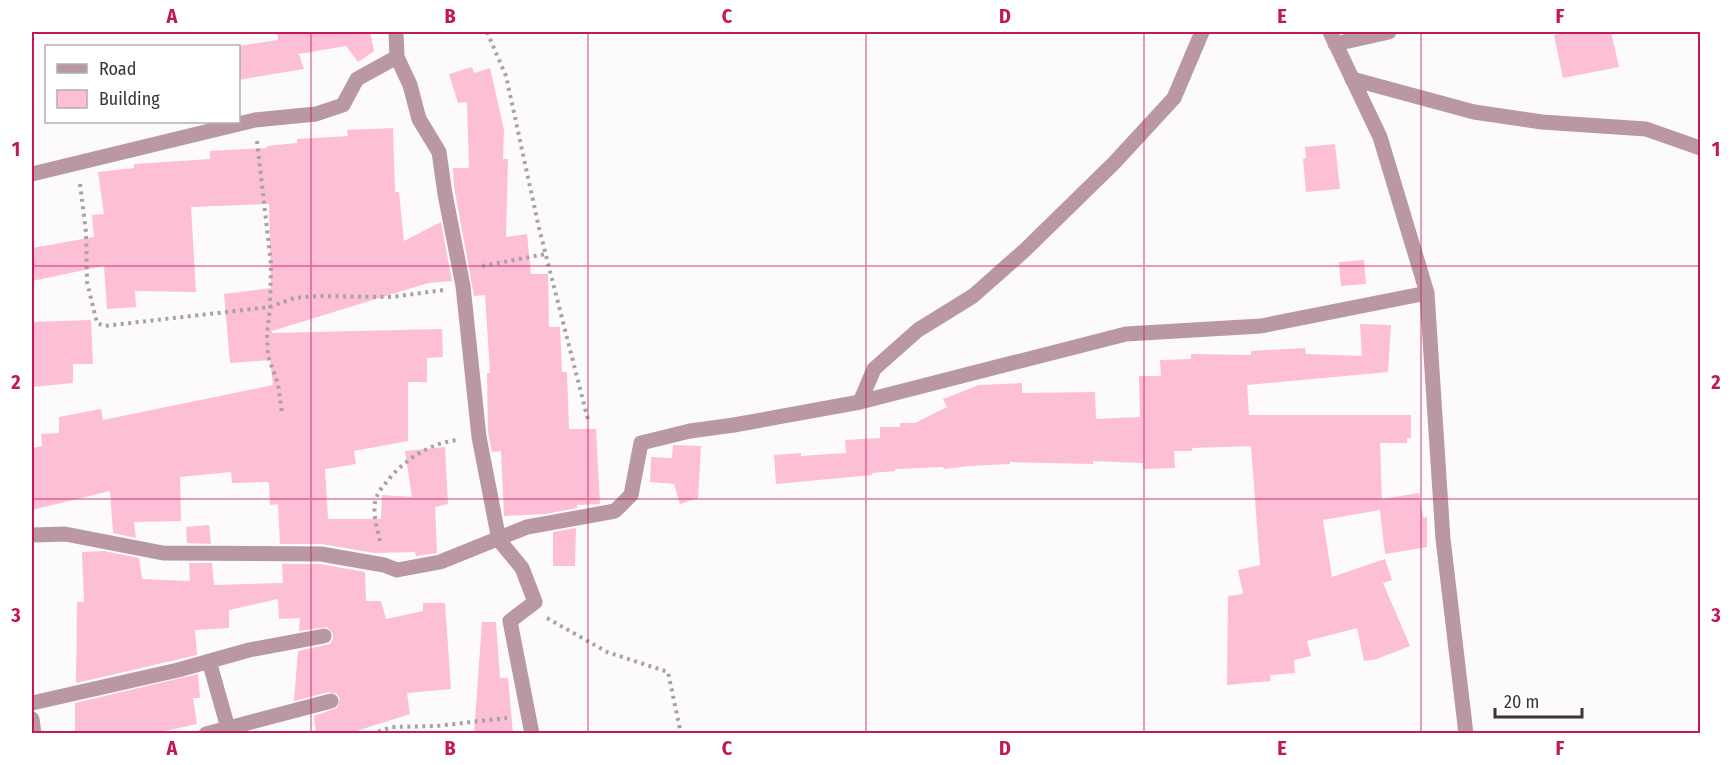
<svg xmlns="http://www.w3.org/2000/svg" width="1732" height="765" viewBox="0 0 1732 765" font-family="'Fira Sans Condensed',sans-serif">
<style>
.building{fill:#fdbfd6}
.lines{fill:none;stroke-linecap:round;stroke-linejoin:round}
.path{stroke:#a7a2a4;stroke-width:4;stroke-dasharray:3 4.5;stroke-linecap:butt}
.lane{stroke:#b997a3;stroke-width:15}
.street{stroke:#b997a3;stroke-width:15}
.grid{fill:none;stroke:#c2185b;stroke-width:1.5;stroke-opacity:0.55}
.neatline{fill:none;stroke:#c2185b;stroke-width:2}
.grid-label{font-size:20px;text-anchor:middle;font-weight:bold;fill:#c2185b}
</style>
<rect width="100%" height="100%" fill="#fdfafb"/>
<path class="building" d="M 277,32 L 370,32 L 374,51 L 358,62 L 346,46 L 299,54 L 304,69 L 238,80 L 238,46 L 278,40 Z
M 1572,32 L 1611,32 L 1619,67 L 1563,78 L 1554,35 Z
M 472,67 L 474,73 L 490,68 L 504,130 L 503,159 L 508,159 L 506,237 L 527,234 L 531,274 L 548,274 L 549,327 L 560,327 L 562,372 L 567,372 L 569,429 L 596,429 L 600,504 L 577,505 L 577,508 L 545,514 L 504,516 L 501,451 L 492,452 L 488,432 L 487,373 L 490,373 L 485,295 L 474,296 L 454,186 L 453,168 L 469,168 L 467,102 L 458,103 L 449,74 Z
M 393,128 L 395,192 L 399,192 L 404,241 L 441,222 L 452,281 L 428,283 L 272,331 L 272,333 L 442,329 L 443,357 L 427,358 L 427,382 L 408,382 L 408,441 L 354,451 L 356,464 L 325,469 L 328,519 L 381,519 L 382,495 L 412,497 L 405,451 L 445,447 L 448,504 L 435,507 L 437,553 L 416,556 L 415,552 L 374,553 L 322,544 L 280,544 L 278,504 L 270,505 L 269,483 L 266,482 L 232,483 L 231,472 L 180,477 L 181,521 L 134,522 L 136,538 L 113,533 L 110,491 L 32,510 L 32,448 L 42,446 L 41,434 L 59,433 L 59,417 L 101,409 L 103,420 L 273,385 L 270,360 L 230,363 L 224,294 L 271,288 L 269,204 L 191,207 L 196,292 L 135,291 L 136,307 L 107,309 L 104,266 L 32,281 L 32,248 L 94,237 L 92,215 L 104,214 L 98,172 L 134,168 L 134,164 L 210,159 L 210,151 L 267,148 L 267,146 L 297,143 L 297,139 L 348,136 L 347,130 Z
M 1335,144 L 1340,189 L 1306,192 L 1303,159 L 1306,158 L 1305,147 Z
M 1364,260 L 1366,284 L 1341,286 L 1339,262 Z
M 91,320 L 93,364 L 73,364 L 73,383 L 32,387 L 32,322 Z
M 1360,324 L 1391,325 L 1388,372 L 1247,385 L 1249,415 L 1411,415 L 1411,438 L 1407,438 L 1407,443 L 1380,443 L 1382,499 L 1419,493 L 1423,518 L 1427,517 L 1427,547 L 1385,554 L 1380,510 L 1323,520 L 1332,577 L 1385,559 L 1392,580 L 1383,583 L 1410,646 L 1377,659 L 1364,661 L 1357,628 L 1307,641 L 1311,656 L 1294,660 L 1295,673 L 1270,675 L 1271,681 L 1227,685 L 1228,596 L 1243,594 L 1238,570 L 1260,565 L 1251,446 L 1192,448 L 1192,451 L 1174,451 L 1175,468 L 1143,469 L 1143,463 L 1093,461 L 1093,464 L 1010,462 L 1010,464 L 969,466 L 944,469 L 943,467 L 895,469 L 895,471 L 872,473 L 872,475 L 776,484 L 774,455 L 801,453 L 801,456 L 846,453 L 845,440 L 880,438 L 880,427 L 900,427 L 900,423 L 915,423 L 947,407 L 943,399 L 979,385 L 1022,383 L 1022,393 L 1095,392 L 1096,419 L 1140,417 L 1139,376 L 1161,376 L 1160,360 L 1191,359 L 1191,354 L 1251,355 L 1251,351 L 1305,348 L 1306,354 L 1362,356 Z
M 673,445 L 701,446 L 698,498 L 680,504 L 674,484 L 650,482 L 651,457 L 672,458 Z
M 209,525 L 211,544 L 187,543 L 186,527 Z
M 576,528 L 575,566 L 553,566 L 553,532 Z
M 104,551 L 139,558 L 142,579 L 190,581 L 189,563 L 212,563 L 214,585 L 283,583 L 282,564 L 320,564 L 365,572 L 366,601 L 381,601 L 386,619 L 423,611 L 423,603 L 445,603 L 451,689 L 407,693 L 410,714 L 347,734 L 316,734 L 314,716 L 337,708 L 340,699 L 337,694 L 329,692 L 294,701 L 298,651 L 330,644 L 333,639 L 333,634 L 327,627 L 299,631 L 300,618 L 279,619 L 278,599 L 229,610 L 229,628 L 195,630 L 197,655 L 76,683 L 77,602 L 84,602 L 82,552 Z
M 482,622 L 496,622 L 500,678 L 508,678 L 513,734 L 474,734 Z
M 198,674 L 200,698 L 193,698 L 197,724 L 151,734 L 75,734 L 75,703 Z"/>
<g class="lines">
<path class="path" d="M 487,32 L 506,76 L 539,228 L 588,420
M 257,141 L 271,264 L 270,307 L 267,334 L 268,356 L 278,384 L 282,413
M 80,184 L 86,232 L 87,282 L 97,323 L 104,326 L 270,307 L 294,298 L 318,296 L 391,297 L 443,290
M 482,266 L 546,254
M 380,541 C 377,528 371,509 377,496 C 378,492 382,488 385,484 C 402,461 429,443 458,440
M 547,618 L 607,652 L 668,672 L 681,734
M 371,734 L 392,727 L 437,726 L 507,718"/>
<path class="lane" d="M 1352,79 L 1474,112 L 1542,122 L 1646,129 L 1700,148"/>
<path class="street" d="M 396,32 L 397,57 L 410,85 L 419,119 L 439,152 L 445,194 L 463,286 L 479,437 L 499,540 L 522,568 L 535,602 L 510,621 L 532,734
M 1330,32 L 1380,137 L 1427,293 L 1443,539 L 1466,734
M 1335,44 L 1389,32
M 32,174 L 255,120 L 316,114 L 343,105 L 357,79 L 397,57
M 860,402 L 874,369 L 918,330 L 973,296 L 1025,250 L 1114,163 L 1174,98 L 1202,32
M 32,535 L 65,534 L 163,553 L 321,554 L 384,565 L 397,570 L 440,562 L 527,527 L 615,511 L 631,495 L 641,443 L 690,431 L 734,425 L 860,402 L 1126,334 L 1261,326 L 1427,293
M 209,661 L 228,728
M 32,703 L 178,670 L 249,650 L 324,636
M 32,719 L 34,734
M 206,734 L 331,701"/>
</g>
<path class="grid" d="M 311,32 L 311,734M 588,32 L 588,734M 866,32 L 866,734M 1144,32 L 1144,734M 1421,32 L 1421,734M 32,266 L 1700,266M 32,499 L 1700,499"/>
<rect width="1732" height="765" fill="none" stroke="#ffffff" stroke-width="66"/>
<rect x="45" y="45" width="195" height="78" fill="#ffffff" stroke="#b1aeaf" stroke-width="1.5"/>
<rect x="57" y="64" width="30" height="9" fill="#b997a3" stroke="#b1aeaf" stroke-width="1.5"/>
<text x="99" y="75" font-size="18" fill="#3c3537">Road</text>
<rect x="57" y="90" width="30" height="18" fill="#fdbfd6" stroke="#b1aeaf" stroke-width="1.5"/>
<text x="99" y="105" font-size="18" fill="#3c3537">Building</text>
<path d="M1495 708v9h87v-9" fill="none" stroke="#3c3537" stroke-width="3"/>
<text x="1504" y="708" font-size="18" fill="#3c3537" stroke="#ffffff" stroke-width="4.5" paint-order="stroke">20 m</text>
<rect x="33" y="33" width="1666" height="699" class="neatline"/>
<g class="grid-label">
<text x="172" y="23">A</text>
<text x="450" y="23">B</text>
<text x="727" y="23">C</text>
<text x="1005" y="23">D</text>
<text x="1282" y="23">E</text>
<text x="1560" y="23">F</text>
<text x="16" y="156">1</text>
<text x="1716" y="156">1</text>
<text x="16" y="389">2</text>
<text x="1716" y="389">2</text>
<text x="16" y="622">3</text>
<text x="1716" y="622">3</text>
<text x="172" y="755">A</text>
<text x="450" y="755">B</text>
<text x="727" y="755">C</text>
<text x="1005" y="755">D</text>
<text x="1282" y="755">E</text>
<text x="1560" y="755">F</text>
</g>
</svg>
